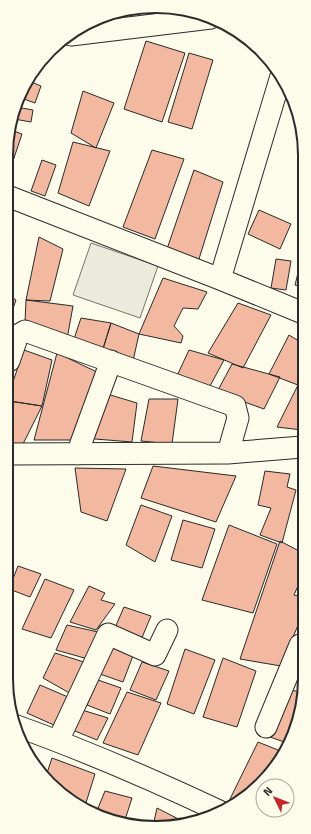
<svg xmlns="http://www.w3.org/2000/svg" width="311" height="834" viewBox="0 0 311 834" font-family="'Titillium Web',sans-serif">
<style>
.parking{fill:#eceadb;stroke:#74746e}
.building{fill:#f2b8a0;stroke:#2b2b2b}
.lines{fill:none;stroke-linecap:round;stroke-linejoin:round}
.minor-casing{stroke:#2b2b2b;stroke-width:23}
.minor{stroke:#fdfbea;stroke-width:21}
.rim{fill:none;stroke:#2b2b2b;stroke-width:2}
</style>
<rect width="100%" height="100%" fill="#fdfbea"/>
<path class="parking" d="M 91,243 L 158,266 L 140,318 L 73,295 Z"/>
<path class="building" d="M 146,41 L 185,53 L 162,122 L 124,109 Z
M 189,53 L 213,60 L 192,129 L 168,122 Z
M 29,81 L 41,86 L 35,103 L 21,98 Z
M 83,91 L 114,103 L 96,148 L 71,133 Z
M 16,107 L 33,110 L 31,122 L 14,119 Z
M 11,130 L 22,134 L 11,167 Z
M 73,142 L 110,151 L 89,206 L 58,193 Z
M 152,150 L 184,159 L 155,239 L 123,227 Z
M 42,160 L 56,165 L 45,196 L 31,191 Z
M 194,170 L 223,182 L 199,259 L 167,249 Z
M 259,210 L 291,224 L 280,249 L 248,234 Z
M 39,237 L 63,249 L 50,301 L 26,300 Z
M 302,257 L 303,257 L 303,287 L 295,285 Z
M 276,259 L 291,261 L 286,290 L 271,288 Z
M 163,278 L 207,292 L 198,309 L 183,308 L 174,326 L 183,336 L 181,343 L 139,334 Z
M 10,296 L 16,300 L 9,320 Z
M 26,300 L 73,306 L 67,339 L 25,323 Z
M 238,303 L 271,315 L 243,368 L 208,353 Z
M 81,318 L 111,323 L 102,352 L 74,339 Z
M 111,323 L 139,334 L 133,361 L 102,352 Z
M 289,335 L 302,343 L 302,377 L 298,385 L 269,374 Z
M 24,350 L 52,360 L 42,406 L 9,401 L 9,393 Z
M 189,350 L 224,360 L 210,386 L 176,378 Z
M 57,353 L 99,373 L 75,440 L 34,440 Z
M 232,364 L 280,377 L 264,409 L 217,392 Z
M 298,385 L 302,388 L 302,430 L 277,427 Z
M 107,394 L 137,403 L 132,442 L 83,438 Z
M 149,399 L 178,399 L 172,444 L 141,441 Z
M 9,401 L 42,406 L 22,446 L 8,442 Z
M 153,466 L 236,476 L 216,522 L 141,498 Z
M 75,468 L 126,469 L 107,521 L 81,512 Z
M 265,471 L 290,474 L 287,487 L 296,490 L 282,543 L 260,535 L 271,508 L 258,505 Z
M 8,488 L 13,489 L 8,503 Z
M 141,505 L 172,516 L 155,562 L 126,545 Z
M 183,520 L 215,529 L 202,568 L 171,560 Z
M 229,525 L 277,544 L 253,613 L 202,600 Z
M 280,541 L 301,552 L 301,579 L 294,595 L 301,597 L 301,618 L 281,666 L 240,659 Z
M 18,566 L 41,574 L 30,597 L 9,589 Z
M 45,579 L 74,590 L 51,638 L 22,629 Z
M 89,586 L 105,593 L 101,600 L 115,604 L 96,630 L 70,622 Z
M 124,607 L 151,616 L 141,640 L 114,630 Z
M 67,625 L 98,632 L 88,659 L 56,650 Z
M 111,647 L 134,653 L 123,682 L 100,674 Z
M 185,649 L 215,660 L 194,714 L 167,704 Z
M 55,653 L 87,663 L 73,695 L 43,678 Z
M 223,658 L 256,671 L 237,727 L 203,717 Z
M 142,662 L 169,671 L 156,700 L 130,690 Z
M 98,680 L 121,688 L 110,714 L 87,705 Z
M 40,685 L 68,697 L 56,726 L 27,713 Z
M 291,690 L 300,692 L 300,717 L 287,743 L 270,737 Z
M 127,692 L 161,703 L 138,755 L 103,743 Z
M 82,710 L 108,718 L 97,740 L 70,729 Z
M 258,742 L 283,752 L 274,769 L 238,803 L 230,799 Z
M 52,758 L 95,774 L 84,809 L 81,808 L 45,779 Z
M 105,791 L 132,798 L 124,823 L 96,813 Z
M 157,808 L 188,824 L 153,826 Z"/>
<g class="lines">
<defs>
<path id="minor" d="M 71,35 L 211,18
M 10,197 L 220,279 L 303,313
M 220,279 L 281,76
M 9,361 L 18,335 L 25,331 L 235,406 L 238,418 L 228,453
M 8,454 L 228,453 L 302,447
M 77,454 L 111,361
M 14,725 C 84,750 151,779 219,811
M 266,727 L 300,645
M 58,741 L 108,634 L 155,655 L 167,630"/>
</defs>
<use href="#minor" class="minor-casing"/>
<use href="#minor" class="minor"/>
</g>
<path d="M0 0H311V834H0ZM155 13H156A142 142 0 0 1 298 155V679A142 142 0 0 1 156 821H155A142 142 0 0 1 13 679V155A142 142 0 0 1 155 13Z" fill="#fdfbea" fill-rule="evenodd"/>
<path class="rim" d="M155 13H156A142 142 0 0 1 298 155V679A142 142 0 0 1 156 821H155A142 142 0 0 1 13 679V155A142 142 0 0 1 155 13Z"/>
<g transform="translate(275 798) rotate(313)"><circle r="19" fill="#fdfbea" stroke="#a9a89e"/>
<path d="M0-3L7 15L0 10L-7 15Z" fill="#c62828"/>
<text y="-6" font-size="11" font-weight="bold" text-anchor="middle" fill="#2b2b2b">N</text>
</g>
</svg>
